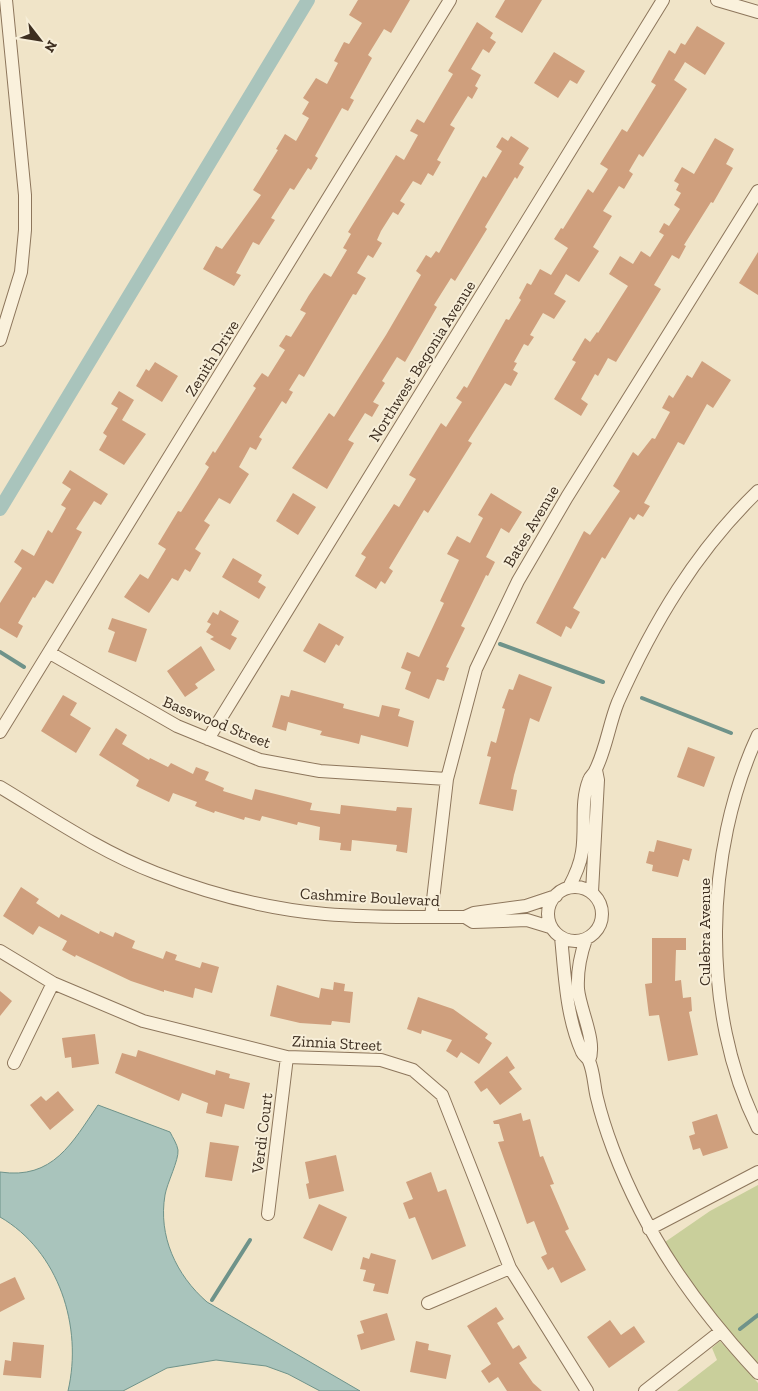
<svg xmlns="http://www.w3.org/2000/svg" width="758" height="1391" viewBox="0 0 758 1391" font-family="'Zilla Slab',serif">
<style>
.green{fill:#c9cf9b}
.water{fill:#a9c4bc;stroke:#6f938a}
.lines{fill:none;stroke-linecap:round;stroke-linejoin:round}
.stream{stroke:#6f938a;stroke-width:4}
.canal{stroke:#a9c4bc;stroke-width:14}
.building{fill:#cf9f7d}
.minor-casing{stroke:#8d765c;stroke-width:14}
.minor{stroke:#faf1dc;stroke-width:12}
.labels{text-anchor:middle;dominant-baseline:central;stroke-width:4;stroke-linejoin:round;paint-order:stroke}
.street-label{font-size:16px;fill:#3d2e20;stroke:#f7eed8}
</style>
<rect width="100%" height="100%" fill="#f0e4c8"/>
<path class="green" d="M 758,1185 L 758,1363 C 723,1325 692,1286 665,1242 L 710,1211 Z
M 720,1341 L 758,1383 L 758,1391 L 677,1391 L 717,1360 L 712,1348 Z"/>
<path class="water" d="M 98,1105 L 170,1132 C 173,1138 177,1144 178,1150 C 179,1160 167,1183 165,1195 C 158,1236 176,1275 207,1302 L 360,1391 L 320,1391 L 288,1374 L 266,1366 L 216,1360 L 167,1368 L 123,1391 L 68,1391 C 83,1327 59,1251 0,1217 L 0,1172 C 53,1180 72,1143 98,1105 Z"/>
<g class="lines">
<path class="stream" d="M 500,644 L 603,682
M 0,652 L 24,667
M 642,698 L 731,733
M 212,1300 L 250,1240
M 740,1329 L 758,1315"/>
<path class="canal" d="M 0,509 L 308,0"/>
</g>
<path class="building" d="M 358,0 L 410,0 L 391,33 L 384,29 L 368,55 L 372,58 L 350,98 L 354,100 L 348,111 L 342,108 L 315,156 L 318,158 L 311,170 L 308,168 L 294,190 L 290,188 L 271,218 L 275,220 L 259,245 L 253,242 L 236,273 L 241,275 L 234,286 L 203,269 L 216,246 L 222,249 L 261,195 L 253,190 L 278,150 L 276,149 L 285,134 L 296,141 L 309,118 L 302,114 L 309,102 L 303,98 L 316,78 L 327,84 L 338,63 L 334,61 L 344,42 L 349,44 L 362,23 L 349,15 Z
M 505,0 L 542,0 L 522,33 L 495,17 Z
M 477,22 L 493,33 L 490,38 L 496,42 L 489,53 L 483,49 L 471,69 L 481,75 L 475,86 L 478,88 L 472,99 L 468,96 L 450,125 L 455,128 L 437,160 L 441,162 L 433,176 L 428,173 L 421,185 L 413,181 L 400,201 L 405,204 L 398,215 L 393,212 L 381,231 L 377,240 L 382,243 L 373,258 L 368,255 L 357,273 L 366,278 L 356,295 L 353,294 L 304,377 L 299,374 L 289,390 L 293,392 L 286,404 L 282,401 L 259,437 L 262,439 L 256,450 L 250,447 L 239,467 L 249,474 L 230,504 L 219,498 L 204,521 L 210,525 L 195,549 L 201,553 L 190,572 L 185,569 L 178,581 L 172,578 L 149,613 L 124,597 L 140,574 L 148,579 L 166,549 L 158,544 L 178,511 L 181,512 L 198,485 L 209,467 L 205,464 L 213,451 L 215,453 L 256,388 L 253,386 L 262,373 L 268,377 L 285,350 L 279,346 L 286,335 L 291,337 L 306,313 L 300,310 L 309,295 L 324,273 L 331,277 L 347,250 L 343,248 L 351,234 L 348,232 L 396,155 L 404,160 L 418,135 L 410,131 L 417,119 L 424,123 L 453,74 L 448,71 Z
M 697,26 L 725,43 L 705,75 L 685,62 L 674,80 L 687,89 L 643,157 L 639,154 L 629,171 L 633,174 L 624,189 L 619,186 L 603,211 L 612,216 L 593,247 L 599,251 L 579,282 L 566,274 L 554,294 L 566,301 L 554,319 L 543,313 L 530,335 L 534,337 L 528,346 L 524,344 L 514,362 L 517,363 L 513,370 L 518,373 L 511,386 L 505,383 L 468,441 L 472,443 L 452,475 L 428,513 L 424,510 L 395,558 L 389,568 L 393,571 L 385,584 L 381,581 L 376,589 L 355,576 L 366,557 L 361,554 L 394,504 L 399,507 L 416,479 L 409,475 L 441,423 L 446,427 L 462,402 L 456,398 L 464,386 L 467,388 L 506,319 L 509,320 L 521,300 L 519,298 L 527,283 L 531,285 L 540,269 L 551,275 L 568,248 L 554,239 L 561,228 L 563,229 L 588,189 L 593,193 L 608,169 L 600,164 L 622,129 L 627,132 L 656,85 L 651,82 L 669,50 L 675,54 L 681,43 L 685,45 Z
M 554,52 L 585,71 L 577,84 L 570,80 L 558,98 L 534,83 Z
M 511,136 L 529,148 L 519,164 L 524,167 L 517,179 L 515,177 L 485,227 L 487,229 L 455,281 L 451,278 L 434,305 L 437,307 L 405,362 L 397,357 L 382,381 L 385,383 L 373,402 L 379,405 L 372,417 L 365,413 L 348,440 L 354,443 L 327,489 L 292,468 L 329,413 L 334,417 L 386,335 L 421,275 L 416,271 L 426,255 L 431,258 L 436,251 L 439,253 L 483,176 L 486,178 L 502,151 L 496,147 L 502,137 L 508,141 Z
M 715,138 L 734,149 L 726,164 L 733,168 L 713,203 L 711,202 L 684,245 L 686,246 L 679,259 L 672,255 L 654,285 L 661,289 L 616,362 L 608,358 L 598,376 L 595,374 L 581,399 L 588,404 L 581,416 L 554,399 L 576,362 L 572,360 L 585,338 L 590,342 L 597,332 L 598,333 L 628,286 L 609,274 L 620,256 L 633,264 L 641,251 L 650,257 L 664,235 L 659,232 L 664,223 L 669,226 L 680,209 L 674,205 L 681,193 L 676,190 L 679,184 L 674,181 L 682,167 L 694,174 Z
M 758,252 L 758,295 L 739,283 Z
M 702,361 L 731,380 L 713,408 L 707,404 L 684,445 L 678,442 L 644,503 L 650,506 L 643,517 L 638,514 L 634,520 L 630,517 L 605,559 L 602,557 L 573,608 L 580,612 L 571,629 L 566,626 L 561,637 L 536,623 L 584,531 L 590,535 L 620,491 L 613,486 L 633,452 L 638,456 L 652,438 L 655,439 L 670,412 L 662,408 L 669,395 L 673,398 L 687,375 L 692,378 Z
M 155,362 L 178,376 L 162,402 L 136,386 L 146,369 L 149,371 Z
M 119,391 L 134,400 L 122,420 L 146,434 L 124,465 L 99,450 L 107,436 L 103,433 L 118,408 L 111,404 Z
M 70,470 L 108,494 L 101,505 L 94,501 L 76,529 L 82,532 L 53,584 L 46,580 L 35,598 L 33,597 L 18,623 L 23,626 L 17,638 L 0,628 L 0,603 L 22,568 L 14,562 L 22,549 L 34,556 L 48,530 L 52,533 L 66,508 L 61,505 L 71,489 L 62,483 Z
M 293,493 L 316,507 L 298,535 L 276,521 Z
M 491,493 L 522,512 L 509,533 L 501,528 L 486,557 L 495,562 L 488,576 L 486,575 L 461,626 L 465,628 L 446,667 L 449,668 L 444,681 L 437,679 L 429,699 L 405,689 L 411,672 L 401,668 L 407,652 L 419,657 L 444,603 L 440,601 L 459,560 L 447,554 L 457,536 L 470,543 L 483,518 L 478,515 Z
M 233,558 L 262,575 L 258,582 L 266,587 L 259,599 L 222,577 Z
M 220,610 L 239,621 L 231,635 L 237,638 L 230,650 L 210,639 L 214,637 L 206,632 L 211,624 L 207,622 L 213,612 L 218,615 Z
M 112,618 L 147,629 L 136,662 L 108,652 L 115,632 L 108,629 Z
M 319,623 L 344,637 L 339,646 L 336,644 L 325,663 L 303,651 Z
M 201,646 L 215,670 L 195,684 L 198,688 L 185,697 L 167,671 Z
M 519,674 L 552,687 L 539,722 L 530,718 L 514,775 L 511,789 L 517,790 L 513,811 L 479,804 L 491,757 L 487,756 L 491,741 L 496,743 L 505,709 L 502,708 L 509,689 L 513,690 Z
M 291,690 L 344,704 L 343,708 L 379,717 L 382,705 L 400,709 L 398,716 L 414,721 L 408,747 L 361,735 L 359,744 L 347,741 L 320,735 L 322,731 L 288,722 L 286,731 L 272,727 L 281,695 L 289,697 Z
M 63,695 L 77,703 L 70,715 L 91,728 L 76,753 L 41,731 Z
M 116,728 L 127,735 L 122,744 L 149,760 L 150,758 L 168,767 L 171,763 L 193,774 L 196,767 L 209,772 L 205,780 L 224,788 L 223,791 L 252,800 L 255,789 L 312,803 L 310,810 L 340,814 L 341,805 L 396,811 L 397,807 L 412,808 L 407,853 L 396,851 L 397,845 L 352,840 L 351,851 L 340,850 L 341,843 L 319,840 L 320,827 L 298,822 L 297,825 L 262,816 L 260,821 L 245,817 L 244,820 L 215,811 L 214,813 L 195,806 L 197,802 L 173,793 L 169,802 L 136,786 L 139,780 L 99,755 Z
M 688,747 L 715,757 L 704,787 L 677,777 Z
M 657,840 L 692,849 L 689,861 L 683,859 L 678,877 L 652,871 L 653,865 L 646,863 L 649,851 L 654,852 Z
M 21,887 L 39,899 L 36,903 L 59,918 L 61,914 L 99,934 L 100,931 L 113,937 L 115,932 L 135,941 L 132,948 L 163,959 L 166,951 L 177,955 L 175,960 L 200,968 L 202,962 L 219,967 L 212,993 L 195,988 L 193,998 L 164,990 L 164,992 L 131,981 L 76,955 L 75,957 L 62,950 L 67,941 L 39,926 L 33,935 L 3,916 Z
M 652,938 L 686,938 L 686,950 L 676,950 L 675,981 L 681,980 L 683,998 L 691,997 L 692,1011 L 689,1012 L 698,1055 L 668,1061 L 659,1015 L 649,1016 L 645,984 L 652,983 Z
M 334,982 L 345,984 L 344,991 L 353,992 L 350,1023 L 332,1021 L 331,1025 L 300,1023 L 270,1016 L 277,985 L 319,998 L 321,988 L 333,990 Z
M 0,991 L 12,1001 L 0,1016 Z
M 418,997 L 453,1009 L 488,1034 L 485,1038 L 492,1043 L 479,1064 L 461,1052 L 457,1058 L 446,1051 L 452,1040 L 422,1030 L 421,1034 L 407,1029 Z
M 95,1034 L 99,1064 L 72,1068 L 71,1057 L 65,1058 L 62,1038 Z
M 138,1050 L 215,1075 L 216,1070 L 230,1074 L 229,1078 L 250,1083 L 244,1109 L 225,1104 L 222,1117 L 206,1113 L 208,1103 L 182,1093 L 179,1101 L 115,1073 L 122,1053 L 136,1057 Z
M 507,1056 L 515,1068 L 509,1072 L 522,1089 L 500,1105 L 487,1088 L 481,1092 L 474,1082 Z
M 58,1091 L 74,1110 L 50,1130 L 30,1105 L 41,1096 L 46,1101 Z
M 521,1113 L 523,1121 L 530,1119 L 540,1157 L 543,1156 L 554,1184 L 550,1185 L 569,1229 L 565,1231 L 586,1270 L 561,1283 L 553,1267 L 548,1270 L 541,1257 L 547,1254 L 534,1221 L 527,1224 L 498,1142 L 504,1141 L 499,1124 L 494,1124 L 493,1121 Z
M 717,1114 L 728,1148 L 703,1156 L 700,1148 L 693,1150 L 689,1136 L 695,1134 L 692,1122 Z
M 210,1142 L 239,1146 L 232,1181 L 205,1177 Z
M 336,1155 L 344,1191 L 309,1199 L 306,1184 L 309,1183 L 305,1162 Z
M 431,1172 L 438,1192 L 446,1189 L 466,1246 L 432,1260 L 415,1217 L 409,1219 L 403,1203 L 413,1199 L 406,1182 Z
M 319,1204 L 347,1217 L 332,1251 L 303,1238 Z
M 371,1253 L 396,1260 L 388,1294 L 373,1291 L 375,1284 L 363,1281 L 366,1270 L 360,1269 L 363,1257 L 369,1259 Z
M 15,1277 L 25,1299 L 0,1312 L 0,1284 Z
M 496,1307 L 504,1319 L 497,1323 L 513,1349 L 519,1345 L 527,1358 L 519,1363 L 533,1383 L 542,1391 L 507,1391 L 498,1377 L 489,1383 L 481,1371 L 491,1364 L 467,1326 Z
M 387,1313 L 395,1340 L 361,1350 L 357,1335 L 364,1333 L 360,1321 Z
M 610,1320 L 621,1335 L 634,1326 L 645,1342 L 609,1368 L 587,1337 Z
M 416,1341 L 429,1344 L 428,1350 L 451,1355 L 446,1379 L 410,1372 Z
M 13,1342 L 44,1345 L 41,1378 L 3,1375 L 5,1360 L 11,1361 Z"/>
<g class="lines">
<defs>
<path id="minor" d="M 717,0 L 758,12
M 0,340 L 21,272 L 25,230 L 25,195 L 6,0
M 50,653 L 177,726 L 260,760 L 320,771 L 447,779
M 0,732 L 450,0
M 758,735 C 704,851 700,1012 758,1128
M 208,739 L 663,0
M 0,787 C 50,817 101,852 156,873 C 210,894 268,909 325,914 C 371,918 419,917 465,917 L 473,922 L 527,920 L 550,927
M548 914a27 27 0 1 1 54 0a27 27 0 1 1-54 0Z
M 569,887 C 575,876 580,865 582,852 C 586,828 580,803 589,780 C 590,776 594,774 595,771 C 606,750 609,724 618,702 C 653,623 696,551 758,491
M 592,892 L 598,780 L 596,770
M 431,917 L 447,779 L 476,669 L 518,581 L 567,497 L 758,191
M 465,917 L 474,913 L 526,906 L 556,896
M 561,937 C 565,976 566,1016 582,1052 C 584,1056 588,1058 589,1061 C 594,1072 594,1087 597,1098 C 601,1115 607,1133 613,1149 C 646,1236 695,1305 758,1373
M 586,939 C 580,956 577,971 578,989 C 580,1010 597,1042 589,1061
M 0,951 L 53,983 L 143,1021 L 287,1057 L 381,1060 L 413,1070 L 442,1095 L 510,1268 L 587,1391
M 14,1063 L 53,983
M 268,1214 L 287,1057
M 649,1229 L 758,1172
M 428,1303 L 510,1268
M 645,1391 L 720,1332"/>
</defs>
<use href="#minor" class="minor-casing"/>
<use href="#minor" class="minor"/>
</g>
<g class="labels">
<g class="street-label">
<text transform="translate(212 358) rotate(-58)">Zenith Drive</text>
<text transform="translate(422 361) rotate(-58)">Northwest Begonia Avenue</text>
<text transform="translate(531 526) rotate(-59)">Bates Avenue</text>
<text transform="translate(217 722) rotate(22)">Basswood Street</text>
<text transform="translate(370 897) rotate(3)">Cashmire Boulevard</text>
<text transform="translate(704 932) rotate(-90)">Culebra Avenue</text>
<text transform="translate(337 1043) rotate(3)">Zinnia Street</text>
<text transform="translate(262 1133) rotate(-83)">Verdi Court</text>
</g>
</g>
<g transform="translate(40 40) rotate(121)" stroke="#f7eed8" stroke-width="4" paint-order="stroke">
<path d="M0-4L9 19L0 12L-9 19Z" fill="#3d2e20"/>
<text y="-8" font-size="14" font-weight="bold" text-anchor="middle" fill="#3d2e20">N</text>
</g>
</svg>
